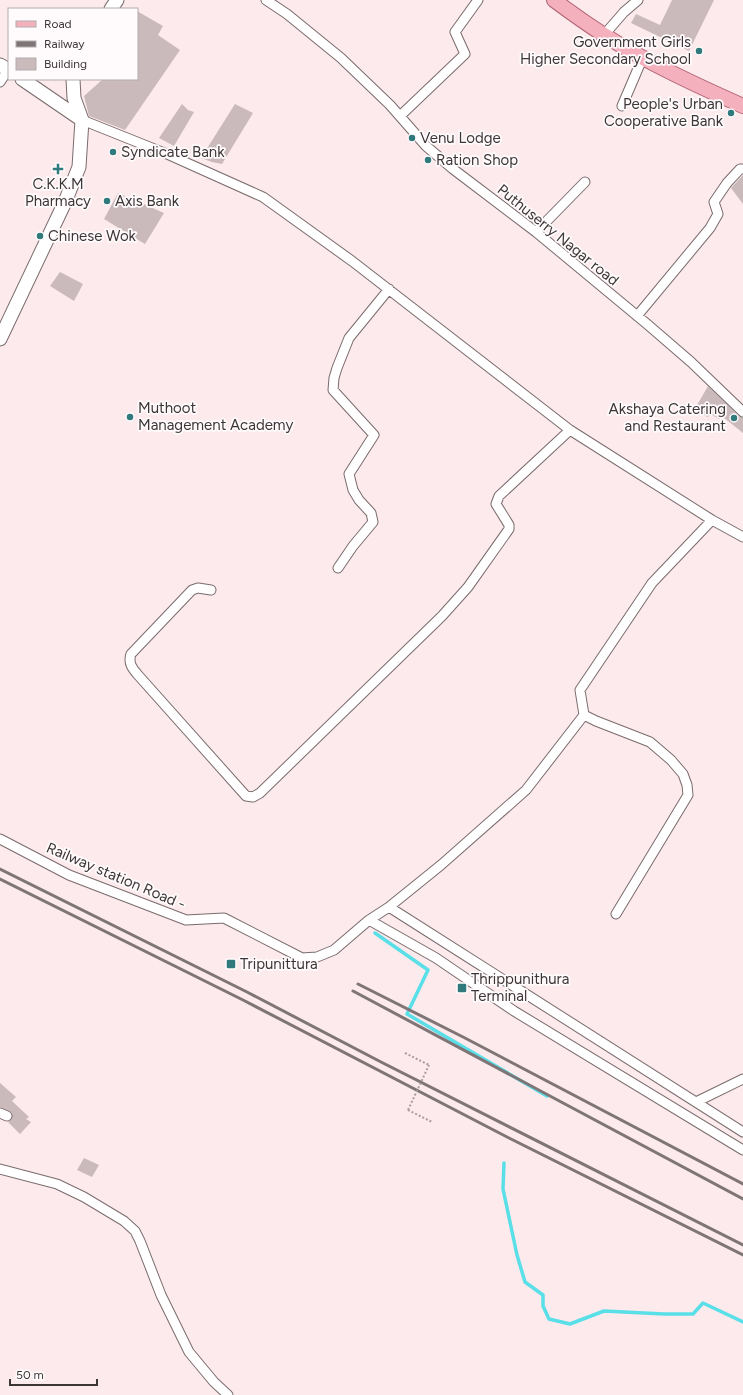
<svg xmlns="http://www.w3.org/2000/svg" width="743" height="1395" viewBox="0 0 743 1395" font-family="Figtree,sans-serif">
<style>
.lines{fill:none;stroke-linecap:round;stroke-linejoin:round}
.stream{stroke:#59dfe7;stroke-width:3.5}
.building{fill:#cbbabc}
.street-casing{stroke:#7a6b6d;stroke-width:11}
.secondary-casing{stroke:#7a6b6d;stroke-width:15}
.primary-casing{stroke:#b06473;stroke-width:16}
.path{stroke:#a99c9d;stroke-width:2;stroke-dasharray:2 2;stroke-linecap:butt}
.street{stroke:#fff;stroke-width:9}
.secondary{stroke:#fff;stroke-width:13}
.primary{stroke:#f5b0be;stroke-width:14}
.rail{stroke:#7f7476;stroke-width:3}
.path-bridge{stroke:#a99c9d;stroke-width:2;stroke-dasharray:2 2;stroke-linecap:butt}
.poi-dot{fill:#30797d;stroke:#fffbfc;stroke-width:1.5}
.labels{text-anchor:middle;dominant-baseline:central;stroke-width:3.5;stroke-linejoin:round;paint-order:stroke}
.poi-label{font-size:15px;fill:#3d3637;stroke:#fffbfc;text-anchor:start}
.street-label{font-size:15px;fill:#3d3637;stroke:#fffbfc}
</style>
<rect width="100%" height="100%" fill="#fceaec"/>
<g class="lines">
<path class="stream" d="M 375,933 L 428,970 L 407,1014 L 547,1096
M 504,1163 L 503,1189 L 517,1255 L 525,1282 L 543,1295 L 543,1306 L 549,1319 L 570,1324 L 604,1311 L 664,1314 L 693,1314 L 703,1303 L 743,1322"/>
</g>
<path class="building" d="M 672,0 L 714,0 L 689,51 L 631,23 L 636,14 L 660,25 Z
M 137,11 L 163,26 L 158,35 L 180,50 L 125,130 L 89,116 L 84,96 L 103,79 L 137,79 Z
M 182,104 L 188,110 L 194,112 L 174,146 L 159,138 Z
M 235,104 L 253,113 L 222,164 L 212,162 L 201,158 Z
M 743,175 L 743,204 L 731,188 Z
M 118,193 L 164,213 L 145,244 L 104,219 Z
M 60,272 L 83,284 L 74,301 L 50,286 Z
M 708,386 L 739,416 L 743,418 L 743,433 L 723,417 L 719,419 L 712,415 L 707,417 L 696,407 Z
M 0,1083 L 16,1097 L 12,1101 L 29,1117 L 26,1119 L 31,1122 L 20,1134 L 8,1122 L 12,1119 L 12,1113 L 0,1107 Z
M 84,1158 L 99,1165 L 92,1177 L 77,1170 Z"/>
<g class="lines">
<defs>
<path id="street" d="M 266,0 L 287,14 L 341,58 L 390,105 L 426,146 L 453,169 L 536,232 L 647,324 L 691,362 L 743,412
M 604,35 L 624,12 L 638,0
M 0,82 L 8,70
M 622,106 L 643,57
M 400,116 L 465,54 L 455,32 L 478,0
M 82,120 L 167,154 L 263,197 L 352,261 L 570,430 L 712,520 L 743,537
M 536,232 L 585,182
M 637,316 L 710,228 L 718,214 L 714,202 L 727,183 L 740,169 L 743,169
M 338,568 L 353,546 L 373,522 L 371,513 L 359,500 L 353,490 L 349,474 L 374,435 L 333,390 L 334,378 L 337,368 L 349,338 L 389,289
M 211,590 L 198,588 L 192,590 L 131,654 C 128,663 132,668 138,675 L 246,796 L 253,797 L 260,793 L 442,616 L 468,587 L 509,529 L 509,525 L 496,504 L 499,496 L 570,430
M 584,715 L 596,721 L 650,742 L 671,760 L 683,774 L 687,785 L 688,795 L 616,914
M 0,839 L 69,875 L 186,920 L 224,918 L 302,958 L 317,957 L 334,950 L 369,920 L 389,907 L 441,865 L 526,790 L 584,715 L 580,690 L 652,583 L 712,520
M 389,907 L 743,1132
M 369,920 L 436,958 L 514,1011 L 743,1150
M 696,1102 L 743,1079
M 0,1113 L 7,1116
M 0,1169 L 57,1184 L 84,1197 L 124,1221 L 135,1231 L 140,1241 L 161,1295 L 189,1352 L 214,1382 L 228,1395"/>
<path id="secondary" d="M 111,9 L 117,0
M 0,65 L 9,70
M 22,79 L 82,120
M 0,339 L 65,202 L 79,167 L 82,120 L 74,98 L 73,79"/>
<path id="primary" d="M 554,0 C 570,12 587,24 604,35 C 648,63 696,85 743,106"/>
</defs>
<use href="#street" class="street-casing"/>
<use href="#secondary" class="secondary-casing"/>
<use href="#primary" class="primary-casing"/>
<path class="path" d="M 405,1053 L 429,1065
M 408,1110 L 432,1122"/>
<use href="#street" class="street"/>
<use href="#secondary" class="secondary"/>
<use href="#primary" class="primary"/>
<path class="rail" d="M 0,869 L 247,992 L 381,1062 L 743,1245
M 0,879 L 243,1000 L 509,1138 L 743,1255
M 358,984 L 465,1038 L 743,1184
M 353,991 L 743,1199"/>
<path class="path-bridge" d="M 408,1110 L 429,1065"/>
</g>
<g class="poi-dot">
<circle cx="699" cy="51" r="4"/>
<circle cx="731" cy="113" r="4"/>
<circle cx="412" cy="138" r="4"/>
<circle cx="113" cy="152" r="4"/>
<circle cx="428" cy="160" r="4"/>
<path d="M56 163h4v4h4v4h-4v4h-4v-4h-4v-4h4z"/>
<circle cx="107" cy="201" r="4"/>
<circle cx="40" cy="236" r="4"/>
<circle cx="130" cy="417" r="4"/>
<circle cx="734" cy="418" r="4"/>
<rect x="226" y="959" width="10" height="10" rx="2"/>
<rect x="457" y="983" width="10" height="10" rx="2"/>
</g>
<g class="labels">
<g class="poi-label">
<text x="691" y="42" text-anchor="end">Government Girls<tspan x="691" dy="17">Higher Secondary School</tspan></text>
<text x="723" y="104" text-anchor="end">People's Urban<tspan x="723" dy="17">Cooperative Bank</tspan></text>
<text x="420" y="138">Venu Lodge</text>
<text x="121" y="152">Syndicate Bank</text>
<text x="436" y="160">Ration Shop</text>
<text x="58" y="184" text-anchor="middle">C.K.K.M<tspan x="58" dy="17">Pharmacy</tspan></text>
<text x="115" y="201">Axis Bank</text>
<text x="48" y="236">Chinese Wok</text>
<text x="138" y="408">Muthoot<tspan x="138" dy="17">Management Academy</tspan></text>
<text x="726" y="409" text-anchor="end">Akshaya Catering<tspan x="726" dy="17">and Restaurant</tspan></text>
<text x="240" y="964">Tripunittura</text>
<text x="471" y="979">Thrippunithura<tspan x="471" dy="17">Terminal</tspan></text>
</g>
<g class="street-label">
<text transform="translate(558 235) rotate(39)">Puthuserry Nagar road</text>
<text transform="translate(116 876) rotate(23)">Railway station Road -</text>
</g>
</g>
<rect x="8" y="8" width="130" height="72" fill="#fffbfc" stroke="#b1acad"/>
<rect x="16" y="21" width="20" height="6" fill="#f5b0be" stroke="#b1acad"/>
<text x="44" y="28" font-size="12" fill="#3d3637">Road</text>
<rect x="16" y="41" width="20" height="6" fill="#7f7476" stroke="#b1acad"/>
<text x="44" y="48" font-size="12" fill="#3d3637">Railway</text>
<rect x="16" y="58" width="20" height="12" fill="#cbbabc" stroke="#b1acad"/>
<text x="44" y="68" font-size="12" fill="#3d3637">Building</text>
<path d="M10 1379v6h87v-6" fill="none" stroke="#3d3637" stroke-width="2"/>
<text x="16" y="1379" font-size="12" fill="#3d3637" stroke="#fffbfc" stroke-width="3" paint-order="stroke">50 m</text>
</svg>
